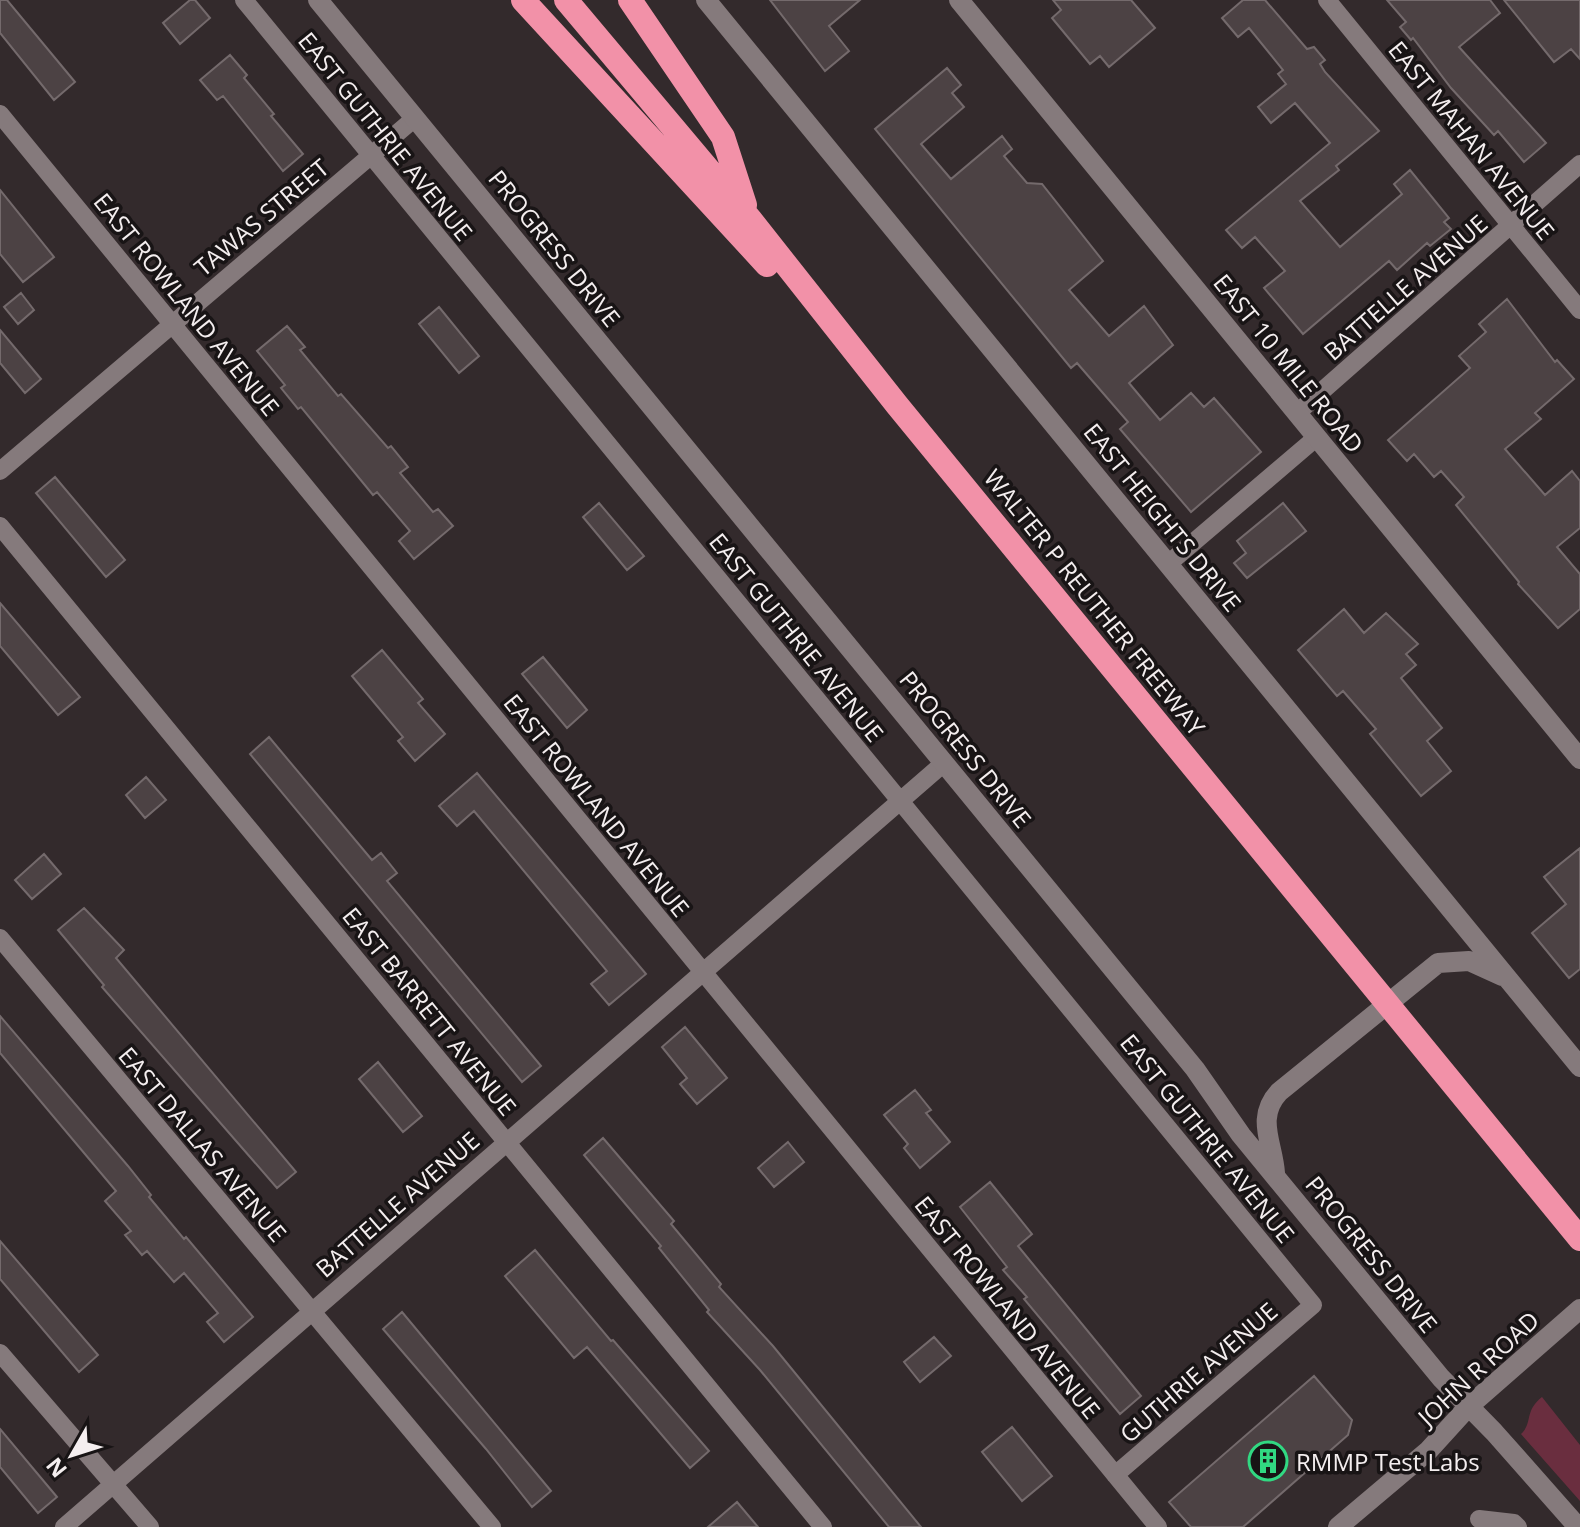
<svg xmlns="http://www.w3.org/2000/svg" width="1580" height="1527" viewBox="0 0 1580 1527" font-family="'Open Sans',sans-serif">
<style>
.green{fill:#6a2e3f}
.building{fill:#4c4244;stroke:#746a6c;stroke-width:2}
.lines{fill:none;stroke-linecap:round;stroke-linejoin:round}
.street{stroke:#857a7c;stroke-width:18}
.secondary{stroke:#857a7c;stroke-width:20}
.highway{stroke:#f291a8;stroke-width:24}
.labels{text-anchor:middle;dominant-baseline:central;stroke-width:7;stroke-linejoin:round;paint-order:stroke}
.street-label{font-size:24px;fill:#f4eeef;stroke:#181415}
.poi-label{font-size:24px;fill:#f4eeef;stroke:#181415;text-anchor:start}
</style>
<rect width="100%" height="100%" fill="#332a2c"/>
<path class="green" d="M 1542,1397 L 1580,1445 L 1580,1501 L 1521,1434 C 1533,1423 1524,1411 1542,1397 Z"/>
<path class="building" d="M 0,0 L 7,0 L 75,82 L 54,100 L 0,33 Z
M 190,0 L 195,0 L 210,18 L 180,44 L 163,23 Z
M 770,0 L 860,0 L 829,26 L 849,51 L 825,71 Z
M 1053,0 L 1131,0 L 1155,28 L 1109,67 L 1100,56 L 1090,64 L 1052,18 L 1061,10 Z
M 1243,0 L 1265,0 L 1307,49 L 1314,47 L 1325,60 L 1320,64 L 1325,72 L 1379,131 L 1336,166 L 1339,170 L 1300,201 L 1340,247 L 1402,194 L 1394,184 L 1410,170 L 1449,218 L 1444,222 L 1451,229 L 1430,246 L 1427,243 L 1397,270 L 1389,261 L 1303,334 L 1264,288 L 1285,271 L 1255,237 L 1242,248 L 1226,230 L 1330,143 L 1295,103 L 1271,123 L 1258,107 L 1286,84 L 1278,74 L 1283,70 L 1249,28 L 1238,37 L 1222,18 Z
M 1387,0 L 1490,0 L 1500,13 L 1459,47 L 1546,143 L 1524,162 L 1498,131 L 1494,135 L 1451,88 L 1413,38 L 1411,40 L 1400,27 L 1406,22 Z
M 1504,0 L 1580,0 L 1580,59 L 1571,49 L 1554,62 Z
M 230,55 L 247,75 L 244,78 L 274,114 L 271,116 L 303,154 L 283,171 L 223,96 L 217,100 L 200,80 Z
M 947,68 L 961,85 L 952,93 L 964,107 L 921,144 L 951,179 L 1002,136 L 1012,149 L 1004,156 L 1027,183 L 1042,184 L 1103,261 L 1069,290 L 1109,336 L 1144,306 L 1173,345 L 1129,383 L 1160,420 L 1191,393 L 1204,407 L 1214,398 L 1261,452 L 1191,512 L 1120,429 L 1128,422 L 1077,363 L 1071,368 L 875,129 Z
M 0,190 L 54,257 L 23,282 L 0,254 Z
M 21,293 L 34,310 L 18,324 L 4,307 Z
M 1507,299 L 1555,362 L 1557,360 L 1574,379 L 1535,413 L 1541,419 L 1505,449 L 1545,495 L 1572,471 L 1580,481 L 1580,528 L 1557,547 L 1580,574 L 1580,609 L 1558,628 L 1518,584 L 1519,582 L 1456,505 L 1464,497 L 1441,471 L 1434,477 L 1414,454 L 1407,461 L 1388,440 L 1470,368 L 1459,356 L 1486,332 L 1479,324 Z
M 439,307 L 479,356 L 459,373 L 419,324 Z
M 287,326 L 305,347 L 300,350 L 338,396 L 341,394 L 388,448 L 391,446 L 408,467 L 400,473 L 433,512 L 438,509 L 453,526 L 414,559 L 399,541 L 410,531 L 377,492 L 373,495 L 301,407 L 298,409 L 281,388 L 285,385 L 257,351 Z
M 0,330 L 41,379 L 25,393 L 0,363 Z
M 55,477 L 125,560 L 106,577 L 36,493 Z
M 599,503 L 644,556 L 627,570 L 583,517 Z
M 1283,503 L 1306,531 L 1247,578 L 1234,563 L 1246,553 L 1237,541 Z
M 0,603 L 80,697 L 58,715 L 0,646 Z
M 1344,609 L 1364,633 L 1386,613 L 1418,644 L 1406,654 L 1416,665 L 1401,678 L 1442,728 L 1427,741 L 1451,771 L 1421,796 L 1370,734 L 1376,729 L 1343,691 L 1337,696 L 1298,650 Z
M 382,650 L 423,699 L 418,703 L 445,734 L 415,761 L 398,741 L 403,737 L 352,676 Z
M 543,657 L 587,710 L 567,728 L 522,674 Z
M 269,737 L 372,860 L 381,853 L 397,873 L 387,881 L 541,1066 L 522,1082 L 250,754 Z
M 477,773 L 646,974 L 609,1005 L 591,984 L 607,971 L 474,811 L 457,826 L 439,806 Z
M 146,777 L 166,800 L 145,818 L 126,795 Z
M 1580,848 L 1580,969 L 1569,978 L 1532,933 L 1566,904 L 1544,877 Z
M 44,854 L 61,874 L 32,899 L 15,880 Z
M 84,908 L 124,950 L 116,958 L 296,1172 L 277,1188 L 102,987 L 104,985 L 58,930 Z
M 0,1016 L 128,1166 L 151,1195 L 149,1197 L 184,1239 L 186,1237 L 253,1317 L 224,1342 L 207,1322 L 218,1313 L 184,1273 L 174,1282 L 147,1251 L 142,1255 L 125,1235 L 131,1231 L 105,1201 L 116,1191 L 0,1053 Z
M 685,1027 L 727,1078 L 697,1104 L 680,1084 L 687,1078 L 662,1047 Z
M 378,1062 L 422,1116 L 403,1132 L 359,1079 Z
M 915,1090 L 931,1110 L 926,1113 L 950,1142 L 920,1168 L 904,1148 L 908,1144 L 884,1115 Z
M 603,1138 L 674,1221 L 671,1224 L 721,1284 L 719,1287 L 773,1346 L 921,1527 L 889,1527 L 760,1370 L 707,1312 L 709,1310 L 659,1248 L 661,1246 L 584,1155 Z
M 788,1142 L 804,1162 L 774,1187 L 758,1168 Z
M 990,1182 L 1032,1234 L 1018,1246 L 1141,1396 L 1120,1414 L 1024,1299 L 1027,1297 L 1003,1270 L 1007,1267 L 960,1207 Z
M 0,1241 L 98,1355 L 79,1372 L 0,1279 Z
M 535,1250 L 611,1341 L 613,1340 L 709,1451 L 690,1468 L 587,1347 L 574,1358 L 505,1276 Z
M 402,1312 L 551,1491 L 532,1507 L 486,1449 L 383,1329 Z
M 934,1337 L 951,1356 L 920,1382 L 904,1362 Z
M 1314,1376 L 1352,1420 L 1348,1435 L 1243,1527 L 1191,1527 L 1169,1502 Z
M 1012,1427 L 1052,1476 L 1022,1501 L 982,1452 Z
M 0,1429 L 57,1497 L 38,1513 L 0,1467 Z
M 737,1502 L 758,1527 L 708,1527 Z"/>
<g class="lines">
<path class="street" d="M 244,0 L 1313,1305 L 1115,1475
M 1327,0 L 1580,310
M 0,114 L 1158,1527
M 1297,413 L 1580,164
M 0,471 L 415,118
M 0,526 L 823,1527
M 1168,564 L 1317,437
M 0,938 L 492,1527
M 0,1353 L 150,1527
M 1479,1519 L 1514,1523 L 1518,1527
M 64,1527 L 944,763"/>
<path class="secondary" d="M 318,0 L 1195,1069 L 1241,1135 L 1441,1378 L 1494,1432 L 1578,1527
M 706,0 L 1580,1067
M 959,0 L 1580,759
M 1275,1173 C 1273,1143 1255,1118 1279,1092 L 1438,963 L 1469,961 L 1502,976
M 1338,1527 L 1428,1451 L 1468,1407 L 1580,1309"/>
<path class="highway" d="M 523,0 L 767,265
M 566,0 L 750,219 L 897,405 L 1580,1239
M 630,0 L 723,137 L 745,205"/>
</g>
<defs>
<symbol id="building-ring" viewBox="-11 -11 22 22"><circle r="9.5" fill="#181415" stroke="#31d882" stroke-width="1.5"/><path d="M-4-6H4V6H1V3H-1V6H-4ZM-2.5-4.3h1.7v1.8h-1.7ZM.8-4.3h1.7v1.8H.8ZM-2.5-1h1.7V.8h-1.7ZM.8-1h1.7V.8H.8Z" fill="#31d882"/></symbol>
</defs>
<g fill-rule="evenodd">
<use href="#building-ring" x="1246" y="1439" width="44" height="44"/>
</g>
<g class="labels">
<g class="street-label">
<text transform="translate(386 136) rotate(51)">EAST GUTHRIE AVENUE</text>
<text transform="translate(1472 140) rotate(51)">EAST MAHAN AVENUE</text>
<text transform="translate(261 217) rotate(-40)">TAWAS STREET</text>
<text transform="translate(555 248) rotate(51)">PROGRESS DRIVE</text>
<text transform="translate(1405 287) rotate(-41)">BATTELLE AVENUE</text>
<text transform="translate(187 304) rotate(51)">EAST ROWLAND AVENUE</text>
<text transform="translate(1289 363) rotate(51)">EAST 10 MILE ROAD</text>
<text transform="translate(1163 517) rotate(51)">EAST HEIGHTS DRIVE</text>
<text transform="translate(1095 602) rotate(51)">WALTER P REUTHER FREEWAY</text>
<text transform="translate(797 637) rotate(51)">EAST GUTHRIE AVENUE</text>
<text transform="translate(966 749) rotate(51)">PROGRESS DRIVE</text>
<text transform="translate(597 805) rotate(51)">EAST ROWLAND AVENUE</text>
<text transform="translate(430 1011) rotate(51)">EAST BARRETT AVENUE</text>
<text transform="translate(1208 1138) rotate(51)">EAST GUTHRIE AVENUE</text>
<text transform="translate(203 1144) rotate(50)">EAST DALLAS AVENUE</text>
<text transform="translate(397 1204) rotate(-41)">BATTELLE AVENUE</text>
<text transform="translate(1372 1254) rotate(51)">PROGRESS DRIVE</text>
<text transform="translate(1008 1307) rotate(51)">EAST ROWLAND AVENUE</text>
<text transform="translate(1478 1368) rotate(-43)">JOHN R ROAD</text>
<text transform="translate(1198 1372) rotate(-41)">GUTHRIE AVENUE</text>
</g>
<g class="poi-label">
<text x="1296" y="1461">RMMP Test Labs</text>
</g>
</g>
<g transform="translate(72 1455) rotate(231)" stroke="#181415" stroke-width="6" paint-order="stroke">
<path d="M0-6L14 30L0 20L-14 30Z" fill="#f4eeef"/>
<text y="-12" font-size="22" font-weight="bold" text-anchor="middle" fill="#f4eeef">N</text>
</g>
</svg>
